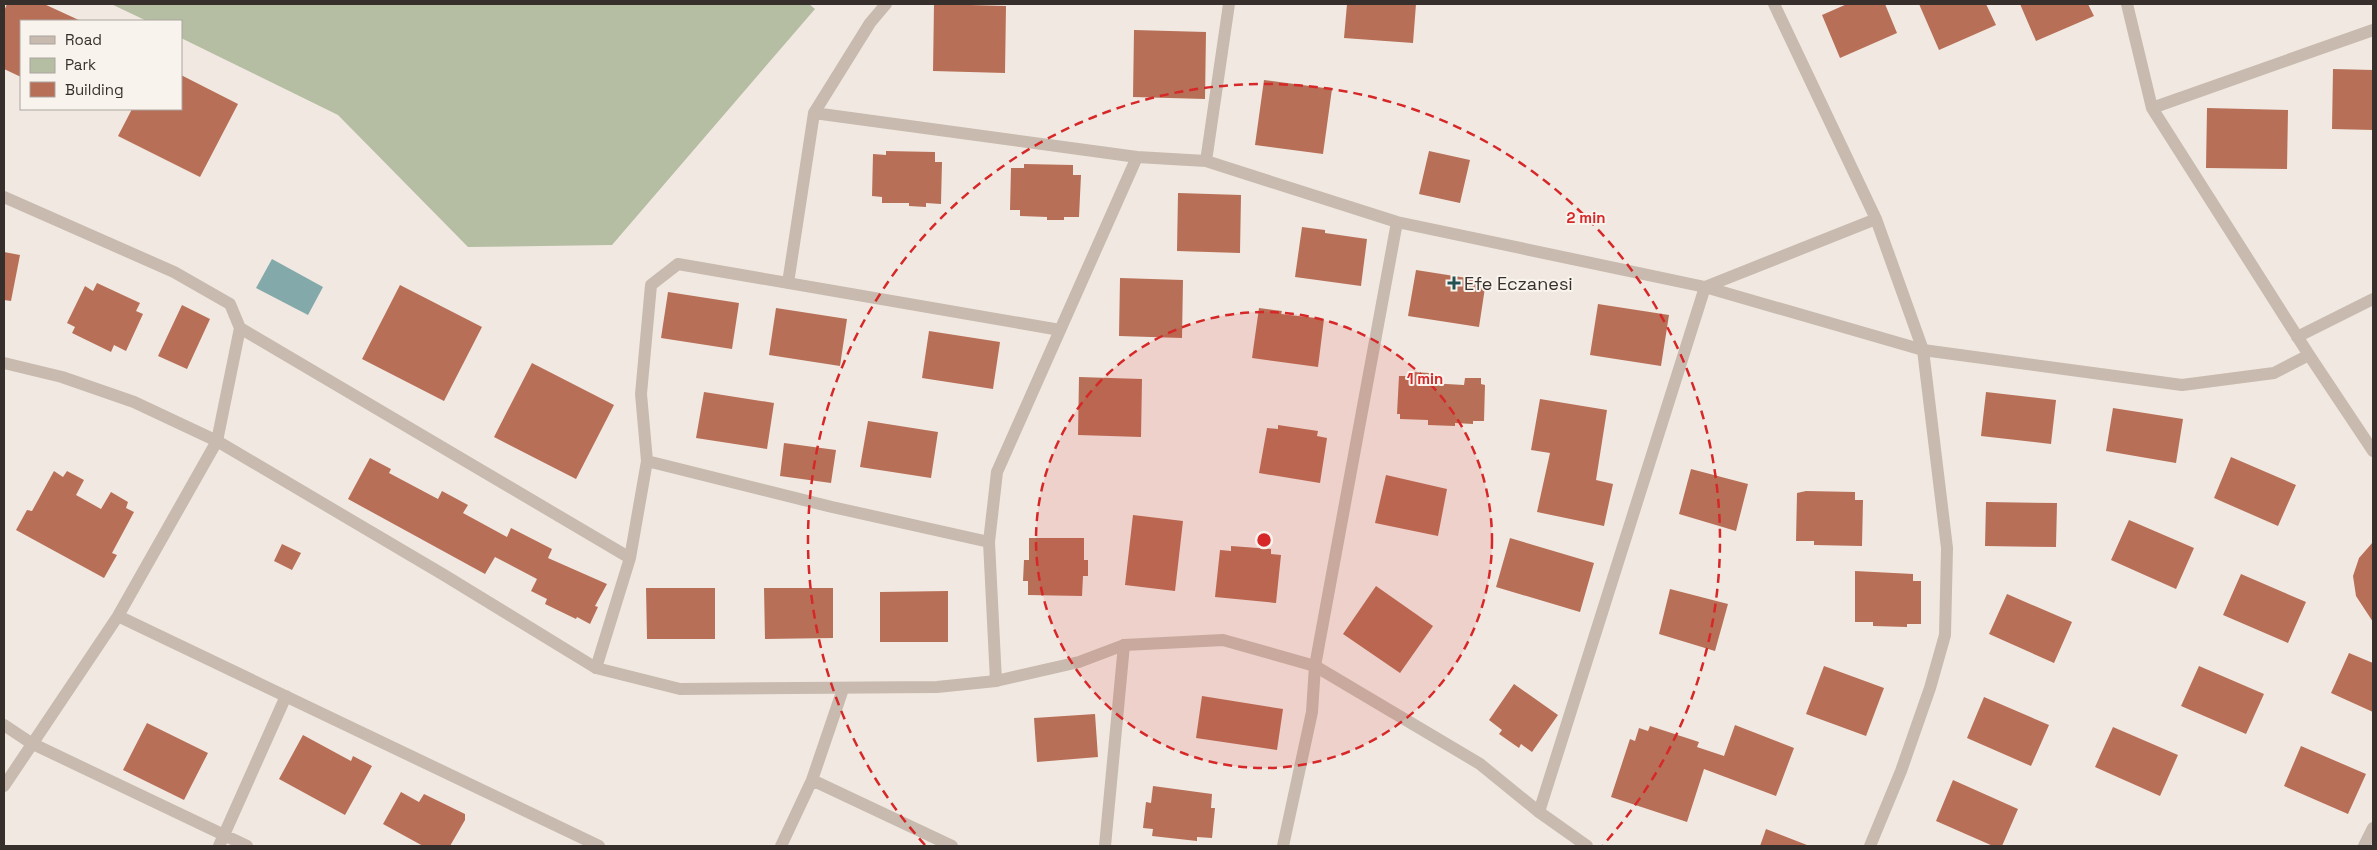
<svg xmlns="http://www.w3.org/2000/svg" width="2377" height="850" viewBox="0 0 2377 850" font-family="'Space Grotesk',sans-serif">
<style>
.green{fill:#b5bea2}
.water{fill:#83a9aa}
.building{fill:#b86f57}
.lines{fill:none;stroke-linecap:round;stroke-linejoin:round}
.minor{stroke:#c8baae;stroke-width:12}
.tertiary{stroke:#c8baae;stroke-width:12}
.ring{fill:none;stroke:#d62828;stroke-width:2.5;stroke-dasharray:9 6}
.poi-dot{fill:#255154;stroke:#f8f3ed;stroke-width:2}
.labels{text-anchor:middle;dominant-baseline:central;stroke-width:4;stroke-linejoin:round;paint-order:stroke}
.poi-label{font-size:18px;fill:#372f2b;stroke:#f8f3ed;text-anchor:start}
.centre{fill:#d62828;stroke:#f8f3ed;stroke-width:2.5}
.ring-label{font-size:15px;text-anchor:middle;font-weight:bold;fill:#d62828;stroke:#f8f3ed;stroke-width:4;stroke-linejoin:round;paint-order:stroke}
</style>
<rect width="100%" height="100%" fill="#f1e9e1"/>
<path class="green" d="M 111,4 L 809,4 L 815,9 L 612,245 L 468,247 L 338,115 L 181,38 L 181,21 L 147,21 Z"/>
<path class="water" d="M 272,259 L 323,287 L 308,315 L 256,288 Z"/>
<path class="building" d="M 7,4 L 44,4 L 81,21 L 21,21 L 21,77 L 4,69 L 4,11 Z
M 934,4 L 1006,6 L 1005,73 L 933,71 Z
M 1347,4 L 1416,4 L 1413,43 L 1344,38 Z
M 1847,4 L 1885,4 L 1897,33 L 1840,58 L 1822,15 Z
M 1919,4 L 1986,4 L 1996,25 L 1939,50 Z
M 2020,4 L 2088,4 L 2094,16 L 2036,41 Z
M 1134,30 L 1206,32 L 1205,99 L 1133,97 Z
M 2333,69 L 2373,70 L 2373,130 L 2332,129 Z
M 181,75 L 238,104 L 200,177 L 118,136 L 132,109 L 181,109 Z
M 1264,80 L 1332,89 L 1323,154 L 1255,145 Z
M 2207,108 L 2288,110 L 2287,169 L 2206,168 Z
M 886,151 L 935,152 L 935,162 L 942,162 L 941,204 L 926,203 L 926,207 L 909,206 L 909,203 L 882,203 L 882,197 L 872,196 L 873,154 L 886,155 Z
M 1429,151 L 1470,160 L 1460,203 L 1419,194 Z
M 1024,164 L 1073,165 L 1073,175 L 1081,175 L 1079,217 L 1064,217 L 1064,220 L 1047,220 L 1047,217 L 1020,216 L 1020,210 L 1010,210 L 1011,168 L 1024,168 Z
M 1178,193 L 1241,195 L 1240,253 L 1177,251 Z
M 1302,227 L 1325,230 L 1325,233 L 1367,239 L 1361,286 L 1295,277 Z
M 4,252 L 20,255 L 11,301 L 4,300 Z
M 1416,270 L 1486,281 L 1479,327 L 1408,316 Z
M 1120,278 L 1183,280 L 1182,338 L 1119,336 Z
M 97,283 L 140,303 L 136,311 L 143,314 L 126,351 L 114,345 L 111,352 L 72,333 L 75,327 L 67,323 L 85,286 L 93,291 Z
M 400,285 L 482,327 L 444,401 L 362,359 Z
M 668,292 L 739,303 L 732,349 L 661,338 Z
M 1598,304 L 1669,315 L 1661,366 L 1590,355 Z
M 182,305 L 210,319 L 187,369 L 158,356 Z
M 776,308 L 847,319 L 840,366 L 769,355 Z
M 1259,308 L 1282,311 L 1281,314 L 1324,319 L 1318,367 L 1252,358 Z
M 929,331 L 1000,342 L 993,389 L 922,378 Z
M 532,363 L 614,405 L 576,479 L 494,437 Z
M 1412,372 L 1429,373 L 1429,383 L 1464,385 L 1465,378 L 1481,378 L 1481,384 L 1485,385 L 1484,421 L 1473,421 L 1473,424 L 1455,423 L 1455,426 L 1428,425 L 1428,420 L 1400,419 L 1400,414 L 1397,414 L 1399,376 L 1412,376 Z
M 1079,377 L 1142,379 L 1141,437 L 1078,435 Z
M 704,392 L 774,403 L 767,449 L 696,438 Z
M 1986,392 L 2056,400 L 2051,444 L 1981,436 Z
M 1540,399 L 1607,410 L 1596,480 L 1613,484 L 1604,526 L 1537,512 L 1550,453 L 1531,450 Z
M 2113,408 L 2183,419 L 2176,463 L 2106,451 Z
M 868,421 L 938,432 L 931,478 L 860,467 Z
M 1278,425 L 1318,431 L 1317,436 L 1327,438 L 1320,483 L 1259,473 L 1267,428 L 1278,429 Z
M 784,443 L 836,450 L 831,483 L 780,476 Z
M 2231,457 L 2296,485 L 2278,526 L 2214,498 Z
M 370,458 L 391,469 L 389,473 L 438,499 L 442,491 L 468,505 L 463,513 L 507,537 L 511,528 L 552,549 L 548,558 L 607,584 L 595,606 L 598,607 L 590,624 L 577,617 L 576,619 L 545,604 L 547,599 L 531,591 L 537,579 L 495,557 L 485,574 L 348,499 Z
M 1691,469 L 1748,484 L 1736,531 L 1679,514 Z
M 54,471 L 63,477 L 67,471 L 84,480 L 76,495 L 101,509 L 111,492 L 128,502 L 126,508 L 134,512 L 112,553 L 117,555 L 104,578 L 16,530 L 27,510 L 32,511 Z
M 1386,475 L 1447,489 L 1438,536 L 1375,523 Z
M 1806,491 L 1855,492 L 1855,500 L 1863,500 L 1862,546 L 1814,545 L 1814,541 L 1796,541 L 1797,493 Z
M 1986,502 L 2057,503 L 2056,547 L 1985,546 Z
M 1133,515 L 1183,521 L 1175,591 L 1125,585 Z
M 2129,520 L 2194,548 L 2176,589 L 2111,560 Z
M 1029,538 L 1084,538 L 1084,560 L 1088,560 L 1088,576 L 1083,576 L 1082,596 L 1028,595 L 1028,581 L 1023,581 L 1024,560 L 1029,560 Z
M 1510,538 L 1594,563 L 1580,612 L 1496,587 Z
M 2373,542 L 2373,622 L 2356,596 L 2353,576 L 2359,558 Z
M 282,544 L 301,553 L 292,570 L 274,561 Z
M 1231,546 L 1271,549 L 1271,554 L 1281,555 L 1276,603 L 1215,597 L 1220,550 L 1231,551 Z
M 1855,571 L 1913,574 L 1913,581 L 1921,581 L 1921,624 L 1907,624 L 1907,627 L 1873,626 L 1873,622 L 1855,622 Z
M 2241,574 L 2306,602 L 2288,643 L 2223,615 Z
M 1376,586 L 1433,626 L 1400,673 L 1343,634 Z
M 646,588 L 715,588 L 715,639 L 647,639 Z
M 764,588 L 833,588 L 833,638 L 765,639 Z
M 1670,589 L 1728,604 L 1715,651 L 1659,634 Z
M 948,591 L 948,642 L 880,642 L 880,592 Z
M 2007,594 L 2072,622 L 2054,663 L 1989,634 Z
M 2349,653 L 2373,663 L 2373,712 L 2331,693 Z
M 1824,666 L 1884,688 L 1866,736 L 1806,714 Z
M 2199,666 L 2264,694 L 2246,734 L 2181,706 Z
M 1514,684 L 1558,715 L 1532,752 L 1521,744 L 1519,748 L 1499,734 L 1502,730 L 1489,720 Z
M 1202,696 L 1283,709 L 1277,750 L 1196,738 Z
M 1984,697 L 2049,725 L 2031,766 L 1967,738 Z
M 1095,714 L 1098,757 L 1037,762 L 1034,718 Z
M 147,723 L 208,753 L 184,800 L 123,770 Z
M 1735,725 L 1794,748 L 1776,796 L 1704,769 L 1687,822 L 1611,797 L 1630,739 L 1635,741 L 1639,728 L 1648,731 L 1650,726 L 1699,742 L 1697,747 L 1724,756 Z
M 2113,727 L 2178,755 L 2160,796 L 2095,767 Z
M 303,735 L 351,761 L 353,756 L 372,766 L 345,815 L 279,779 Z
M 2301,746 L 2366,774 L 2348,814 L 2284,786 Z
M 1953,780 L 2018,809 L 2002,846 L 1993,846 L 1936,821 Z
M 1153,786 L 1212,794 L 1211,808 L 1215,808 L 1212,838 L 1197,837 L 1197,841 L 1152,836 L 1153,829 L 1143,828 L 1146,802 L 1151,803 Z
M 401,792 L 419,802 L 424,794 L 465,814 L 465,820 L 450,846 L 423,846 L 383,824 Z
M 1766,829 L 1807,845 L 1807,846 L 1760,846 Z"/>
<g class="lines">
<path class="minor" d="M 1774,4 L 1876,219 L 1923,350 L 1947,548 L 1945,635 L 1930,688 L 1901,771 L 1870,846
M 2127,4 L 2152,108 L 2309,355 L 2373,451
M 2152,108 L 2373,30
M 814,113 L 1137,157 L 1206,161 L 1397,222 L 1705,287 L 1923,350 L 2182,385 L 2274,373 L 2309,355
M 1206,161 L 1229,4
M 4,197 L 174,272 L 230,304 L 240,328 L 217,441 L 118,616 L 4,786
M 788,283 L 814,113 L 870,23 L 886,4
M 240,328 L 630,558
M 2297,337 L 2373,299
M 647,461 L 832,507 L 989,542
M 118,616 L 599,846
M 596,668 L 630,558 L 647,461 L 641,394 L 651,285 L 678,264 L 1060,330
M 996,681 L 989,542 L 997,472 L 1137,157
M 4,725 L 31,743 L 247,846
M 812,780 L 952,846
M 1539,812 L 1705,287 L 1876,219
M 219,846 L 286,696
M 781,846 L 812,780 L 843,689
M 1105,846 L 1124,645
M 1283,846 L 1312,712 L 1315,666 L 1397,222
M 2364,846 L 2373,828"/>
<path class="tertiary" d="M 4,363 L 62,377 L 134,402 L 217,441 L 444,575 L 596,668 L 680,689 L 937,687 L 996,681 L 1079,662 L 1124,645 L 1223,640 L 1315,666 L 1480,764 L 1539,812 L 1587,846"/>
</g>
<circle cx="1264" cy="540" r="228" fill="#d62828" fill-opacity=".12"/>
<g class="ring">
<circle cx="1264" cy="540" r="228"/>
<path d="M925 845A456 456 0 1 1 1603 845"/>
</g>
<path class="poi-dot" d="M1451.5 275.5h5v5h5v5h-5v5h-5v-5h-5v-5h5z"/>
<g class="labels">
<g class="poi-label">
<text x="1464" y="283">Efe Eczanesi</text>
</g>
</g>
<circle cx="1264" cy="540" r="8" class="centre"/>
<g class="ring-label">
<text x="1586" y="223">2 min</text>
<text x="1425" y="384">1 min</text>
</g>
<rect width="2377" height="850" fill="none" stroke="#372f2b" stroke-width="10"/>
<rect x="20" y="20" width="162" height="90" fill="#f8f3ed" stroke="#aba59f"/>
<rect x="30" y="36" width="25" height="8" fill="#c8baae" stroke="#aba59f"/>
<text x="65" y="45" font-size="15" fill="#372f2b">Road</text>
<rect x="30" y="58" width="25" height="15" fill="#b5bea2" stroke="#aba59f"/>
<text x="65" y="70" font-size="15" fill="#372f2b">Park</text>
<rect x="30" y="82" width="25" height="15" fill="#b86f57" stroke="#aba59f"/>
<text x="65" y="95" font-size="15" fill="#372f2b">Building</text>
</svg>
